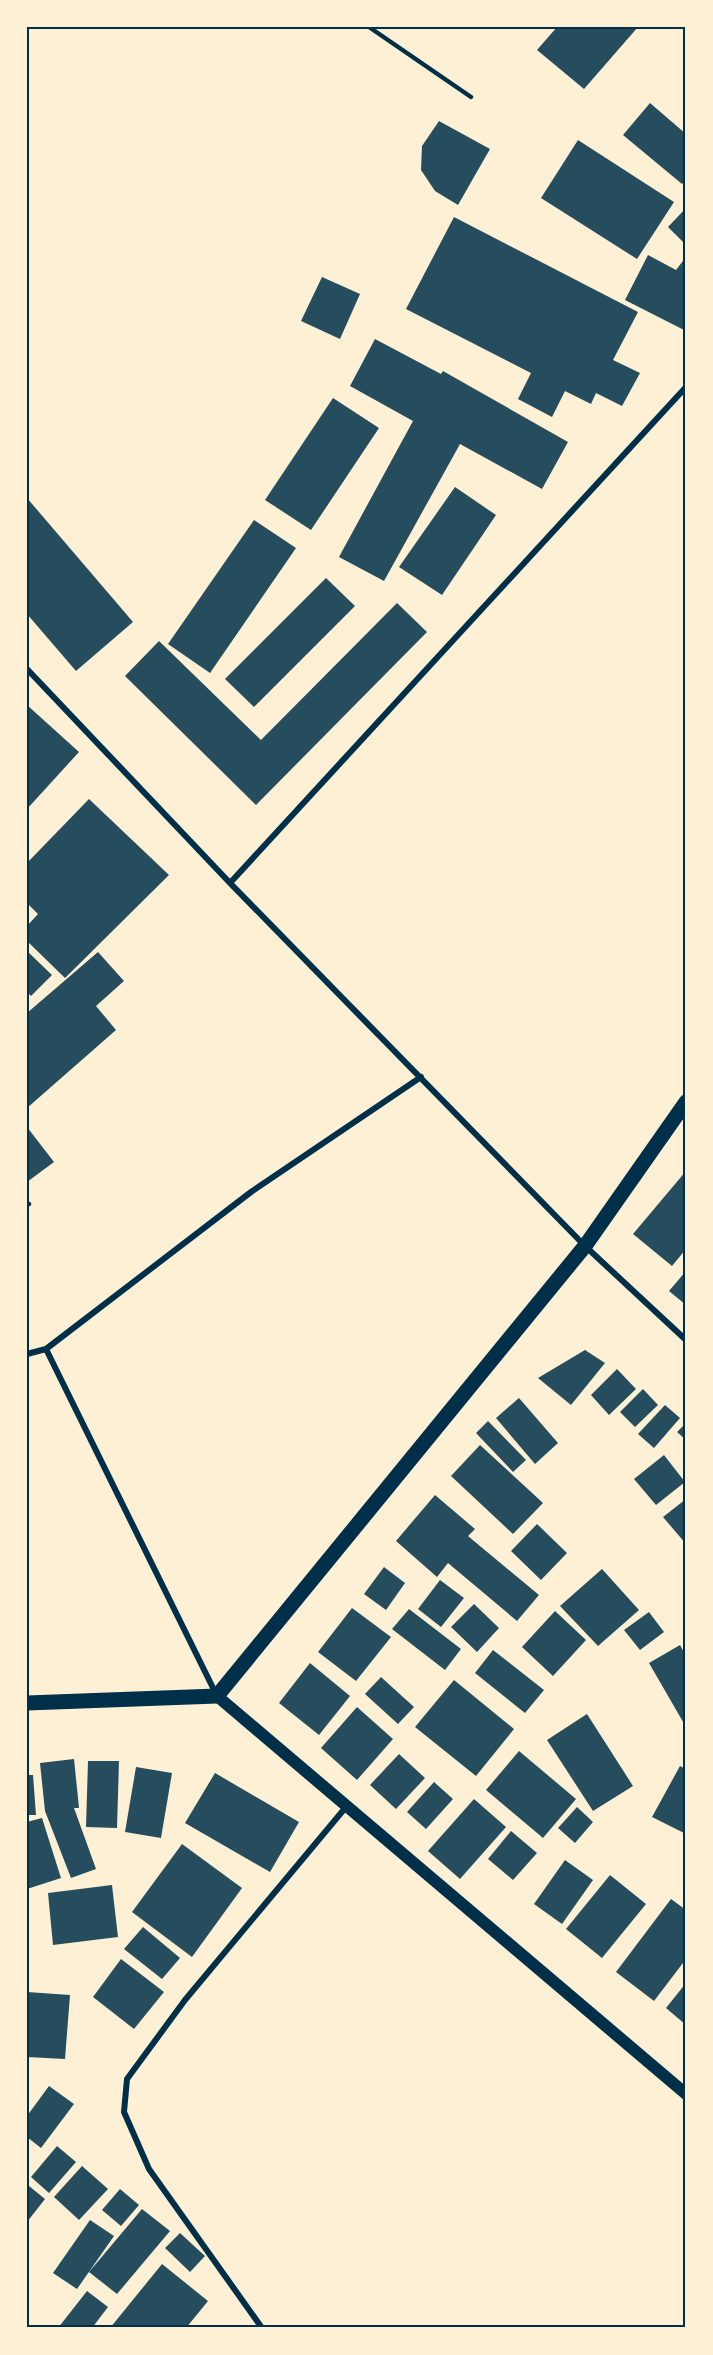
<svg xmlns="http://www.w3.org/2000/svg" width="713" height="2355" viewBox="0 0 713 2355" font-family="'Noto Serif',serif">
<style>
.building{fill:#264d5e}
.lines{fill:none;stroke-linecap:round;stroke-linejoin:round}
.service{stroke:#003049;stroke-width:4.5}
.minor{stroke:#003049;stroke-width:6}
.secondary{stroke:#003049;stroke-width:12}
.primary{stroke:#003049;stroke-width:15}
.neatline{fill:none;stroke:#003049;stroke-width:2}
</style>
<rect width="100%" height="100%" fill="#fdf0d5"/>
<path class="building" d="M 557,27 L 638,27 L 584,89 L 537,50 Z
M 650,103 L 686,134 L 686,179 L 682,184 L 623,135 Z
M 439,121 L 490,149 L 458,205 L 435,191 L 421,170 L 422,146 Z
M 578,140 L 674,202 L 637,259 L 541,198 Z
M 686,208 L 686,245 L 668,227 Z
M 454,217 L 638,312 L 613,360 L 640,373 L 622,406 L 596,393 L 591,404 L 565,391 L 552,417 L 518,399 L 531,373 L 406,309 Z
M 648,255 L 676,270 L 686,257 L 686,326 L 684,330 L 625,300 Z
M 322,277 L 360,294 L 340,339 L 301,321 Z
M 375,339 L 441,374 L 443,371 L 568,442 L 542,489 L 460,444 L 384,581 L 339,557 L 413,421 L 350,386 Z
M 333,398 L 379,428 L 311,530 L 265,500 Z
M 455,487 L 496,515 L 442,595 L 399,567 Z
M 27,498 L 133,622 L 76,671 L 27,614 Z
M 254,520 L 296,548 L 210,673 L 168,644 Z
M 326,578 L 355,606 L 254,707 L 225,679 Z
M 397,603 L 427,632 L 256,805 L 125,676 L 159,641 L 261,740 Z
M 27,705 L 79,752 L 27,809 Z
M 89,799 L 169,875 L 65,978 L 27,941 L 27,926 L 38,914 L 27,903 L 27,863 Z
M 27,951 L 52,975 L 31,996 L 27,992 Z
M 98,952 L 124,981 L 96,1006 L 116,1030 L 27,1108 L 27,1013 Z
M 27,1127 L 54,1162 L 27,1182 Z
M 686,1171 L 686,1249 L 672,1266 L 633,1234 Z
M 686,1271 L 686,1305 L 669,1291 Z
M 585,1350 L 605,1363 L 571,1405 L 538,1378 Z
M 617,1369 L 636,1389 L 609,1415 L 591,1395 Z
M 643,1389 L 658,1405 L 635,1427 L 620,1412 Z
M 519,1398 L 558,1443 L 535,1464 L 496,1418 Z
M 665,1405 L 680,1418 L 654,1448 L 638,1434 Z
M 488,1421 L 526,1460 L 513,1472 L 476,1433 Z
M 686,1423 L 686,1440 L 677,1432 Z
M 480,1445 L 543,1503 L 513,1534 L 451,1476 Z
M 664,1455 L 685,1482 L 656,1505 L 634,1479 Z
M 435,1495 L 475,1529 L 468,1536 L 539,1595 L 517,1621 L 448,1563 L 437,1577 L 396,1541 Z
M 686,1499 L 686,1544 L 663,1517 Z
M 537,1524 L 567,1553 L 541,1580 L 511,1551 Z
M 384,1567 L 405,1583 L 386,1610 L 364,1594 Z
M 602,1569 L 639,1610 L 598,1646 L 560,1606 Z
M 440,1580 L 464,1598 L 441,1627 L 418,1609 Z
M 474,1604 L 499,1628 L 477,1652 L 451,1627 Z
M 352,1608 L 391,1637 L 356,1681 L 318,1652 Z
M 409,1609 L 461,1649 L 445,1670 L 392,1629 Z
M 555,1611 L 586,1640 L 553,1676 L 522,1647 Z
M 649,1612 L 664,1632 L 640,1650 L 624,1630 Z
M 680,1645 L 686,1656 L 686,1727 L 649,1663 Z
M 493,1650 L 544,1690 L 525,1713 L 475,1673 Z
M 310,1663 L 350,1696 L 319,1735 L 279,1703 Z
M 381,1677 L 414,1707 L 398,1724 L 365,1694 Z
M 454,1680 L 514,1729 L 476,1776 L 415,1727 Z
M 357,1707 L 393,1739 L 357,1780 L 321,1748 Z
M 587,1714 L 633,1786 L 593,1811 L 547,1740 Z
M 519,1751 L 576,1799 L 543,1838 L 486,1790 Z
M 399,1754 L 425,1778 L 396,1809 L 370,1785 Z
M 74,1759 L 79,1808 L 74,1808 L 96,1869 L 71,1878 L 45,1811 L 40,1763 Z
M 88,1761 L 119,1761 L 117,1828 L 86,1827 Z
M 680,1766 L 686,1769 L 686,1834 L 652,1817 Z
M 136,1767 L 172,1773 L 161,1838 L 125,1832 Z
M 215,1773 L 299,1822 L 270,1872 L 185,1823 Z
M 27,1775 L 33,1775 L 36,1815 L 27,1815 Z
M 434,1782 L 453,1799 L 426,1829 L 407,1812 Z
M 474,1799 L 506,1827 L 460,1879 L 428,1851 Z
M 577,1807 L 593,1822 L 575,1843 L 558,1828 Z
M 42,1818 L 61,1878 L 27,1889 L 27,1822 Z
M 511,1831 L 537,1853 L 513,1880 L 488,1859 Z
M 182,1844 L 242,1888 L 192,1957 L 132,1912 Z
M 565,1860 L 593,1880 L 562,1924 L 534,1904 Z
M 610,1875 L 646,1904 L 602,1958 L 566,1929 Z
M 112,1885 L 118,1937 L 53,1945 L 48,1893 Z
M 671,1899 L 686,1910 L 686,1959 L 654,2001 L 616,1972 Z
M 143,1927 L 180,1958 L 162,1979 L 124,1949 Z
M 121,1959 L 164,1992 L 134,2029 L 93,1997 Z
M 686,1983 L 686,2025 L 666,2008 Z
M 27,1992 L 70,1995 L 65,2059 L 27,2057 Z
M 49,2086 L 74,2104 L 41,2148 L 27,2137 L 27,2116 Z
M 57,2146 L 76,2162 L 49,2193 L 31,2177 Z
M 82,2166 L 108,2189 L 79,2220 L 54,2197 Z
M 29,2186 L 45,2199 L 27,2222 L 27,2189 Z
M 120,2189 L 139,2205 L 121,2226 L 102,2210 Z
M 142,2209 L 170,2231 L 117,2294 L 89,2272 Z
M 90,2220 L 114,2236 L 77,2289 L 53,2273 Z
M 180,2233 L 205,2256 L 190,2272 L 165,2248 Z
M 162,2264 L 208,2301 L 186,2328 L 110,2328 Z
M 87,2291 L 108,2307 L 92,2328 L 58,2328 Z"/>
<g class="lines">
<path class="service" d="M 369,27 L 471,97
M 27,1205 L 29,1204"/>
<path class="minor" d="M 27,669 L 230,883 L 585,1246 L 686,1340
M 230,883 L 686,387
M 46,1349 L 217,1696
M 27,1354 L 46,1349 L 251,1192 L 421,1077
M 262,2328 L 149,2169 L 124,2112 L 127,2079 L 185,2000 L 346,1807"/>
<path class="secondary" d="M 217,1696 L 686,2094"/>
<path class="primary" d="M 27,1703 L 217,1696 L 585,1246 L 686,1102"/>
</g>
<rect width="713" height="2355" fill="none" stroke="#fdf0d5" stroke-width="57"/>
<rect x="28" y="28" width="656" height="2298" class="neatline"/>
</svg>
